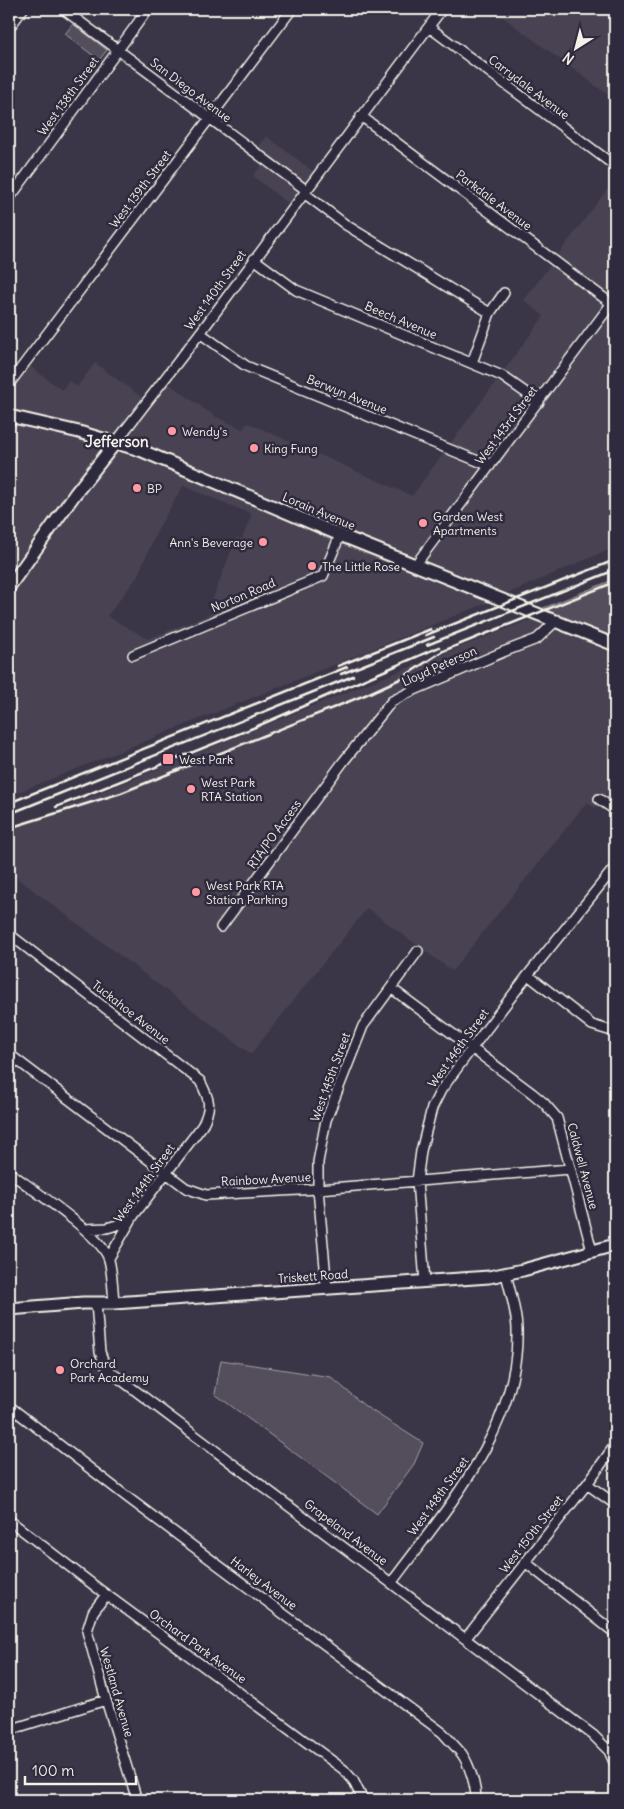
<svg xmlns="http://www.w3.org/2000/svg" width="624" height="1809" viewBox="0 0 624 1809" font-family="Delius,sans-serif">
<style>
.built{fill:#484352;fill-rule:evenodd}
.green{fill:#534e5c;stroke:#a4a0a2}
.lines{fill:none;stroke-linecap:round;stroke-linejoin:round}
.minor-casing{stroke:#f4f1e8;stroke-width:12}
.major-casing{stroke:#f4f1e8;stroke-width:15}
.minor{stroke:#2f2a3d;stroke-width:9}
.major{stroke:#2f2a3d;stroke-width:11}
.rail{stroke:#f4f1e8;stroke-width:2.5}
.poi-dot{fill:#ff9aa2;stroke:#2f2a3d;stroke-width:2}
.labels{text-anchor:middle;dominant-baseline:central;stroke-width:5;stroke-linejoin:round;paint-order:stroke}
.street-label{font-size:12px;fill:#f4f1e8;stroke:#2f2a3d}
.poi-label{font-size:12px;fill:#f4f1e8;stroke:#2f2a3d;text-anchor:start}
.quarter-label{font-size:15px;font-weight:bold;fill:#f4f1e8;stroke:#2f2a3d}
</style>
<rect width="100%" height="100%" fill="#3b3647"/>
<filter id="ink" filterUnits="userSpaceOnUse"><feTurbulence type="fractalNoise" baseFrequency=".02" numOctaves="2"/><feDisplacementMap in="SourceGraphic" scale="10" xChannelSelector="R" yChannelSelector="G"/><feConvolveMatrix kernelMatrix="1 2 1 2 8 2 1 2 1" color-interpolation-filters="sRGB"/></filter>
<g filter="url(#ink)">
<path class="built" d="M 492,9 L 615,9 L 615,100 Z
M 266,136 L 314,172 L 290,205 L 253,176 L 263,163 L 253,155 Z
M 615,179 L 615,547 L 479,606 L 9,796 L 9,366 L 15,371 L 23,361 L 62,390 L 69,381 L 77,387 L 95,363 L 144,399 L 161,378 L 216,417 L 242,429 L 248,423 L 412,496 L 544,316 L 524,300 ZM 183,486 L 252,514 L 242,539 L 236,538 L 212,601 L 226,608 L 148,639 L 107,616 L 137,577 L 159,527 Z
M 532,619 L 615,654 L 615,783 L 595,808 L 587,802 L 452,971 L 367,908 L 251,1054 L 9,872 L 9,830 L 359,687 Z"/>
<path class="green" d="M 73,24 L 107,50 L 99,60 L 65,34 Z
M 615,579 L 615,640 L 541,609 Z
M 221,1360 L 331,1377 L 366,1407 L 423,1443 L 414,1464 L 377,1514 L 215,1394 Z"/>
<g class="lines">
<defs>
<path id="minor" d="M 63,9 L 306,190
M 429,27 L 615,166
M 9,28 L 23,9
M 361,116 L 612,304
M 304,193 L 346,225 L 490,313
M 9,199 L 148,9
M 254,259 L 296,290 L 502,376 L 539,402
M 200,333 L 246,366 L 490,466
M 472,363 L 490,313 L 504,293
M 9,384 L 292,9
M 116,442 L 200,333 L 442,9
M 416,564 L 615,299
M 133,655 L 323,576 L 340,535
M 599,799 L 615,810
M 221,927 L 343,762 L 392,701 L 412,691 L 503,652 L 537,639 L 557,620
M 9,934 L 200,1081 C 210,1100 212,1106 202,1126 L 134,1215 L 109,1258
M 528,975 L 592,1025 L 615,1032
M 391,988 L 532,1093 L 544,1103 L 557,1118 L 592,1251
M 9,1054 L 186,1188 L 206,1195 L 318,1189 L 570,1169
M 9,1172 C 32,1189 98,1233 108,1257 C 112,1266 113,1292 114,1303
M 84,1229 L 107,1228 L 130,1221
M 425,1282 L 417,1181 L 421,1151 L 432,1108 L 441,1090 L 472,1048 L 528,975 L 615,867
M 327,1289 L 318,1189 L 318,1162 L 326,1120 L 363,1026 L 418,951
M 96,1303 L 100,1352 L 105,1365 L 112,1373 L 593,1735 L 609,1751 L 615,1764
M 9,1406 L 127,1497 L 443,1733 C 449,1740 456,1747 462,1754 C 470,1766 476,1786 476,1800
M 587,1484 L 615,1504
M 9,1520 L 100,1590 L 343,1769 L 353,1780 L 363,1800
M 525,1562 L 615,1633
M 392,1582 C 446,1509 520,1427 517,1330 C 517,1313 510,1291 506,1274
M 106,1595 L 93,1612 L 87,1631 L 106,1700 L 137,1800
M 466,1638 L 587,1484 L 615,1445
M 9,1730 L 106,1700
M 609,1751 L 615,1743"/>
<path id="major" d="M 9,416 L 79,432 L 140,450 L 340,535 L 615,645
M 9,587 L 75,494 L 116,442
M 9,1309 L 83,1303 L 114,1303 L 489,1277 L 523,1270 L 615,1245"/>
</defs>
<use href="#minor" class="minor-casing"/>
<use href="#major" class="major-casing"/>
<use href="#minor" class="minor"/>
<use href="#major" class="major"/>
<path class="rail" d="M 426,635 L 615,560
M 427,645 L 615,570
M 338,666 L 431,629
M 341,674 L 434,637
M 9,803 L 347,667
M 56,807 L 253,728 L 439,647
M 9,814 L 353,676
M 9,828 L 121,793 L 365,695 L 400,679 L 443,651 L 615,582"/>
</g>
</g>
<g class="poi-dot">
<circle cx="172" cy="431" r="5"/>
<circle cx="254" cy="448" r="5"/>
<circle cx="137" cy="488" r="5"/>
<circle cx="423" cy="523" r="5"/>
<circle cx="263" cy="542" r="5"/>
<circle cx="312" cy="566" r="5"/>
<rect x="162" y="753" width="12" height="12" rx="2.5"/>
<circle cx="191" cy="789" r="5"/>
<circle cx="196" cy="892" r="5"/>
<circle cx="60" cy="1370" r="5"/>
</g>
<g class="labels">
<g class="street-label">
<text transform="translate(529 87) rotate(37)">Carrydale Avenue</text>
<text transform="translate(191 90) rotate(37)">San Diego Avenue</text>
<text transform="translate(68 96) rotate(-54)">West 138th Street</text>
<text transform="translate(140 189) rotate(-53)">West 139th Street</text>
<text transform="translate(494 200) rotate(37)">Parkdale Avenue</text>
<text transform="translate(215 290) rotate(-54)">West 140th Street</text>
<text transform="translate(401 320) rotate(23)">Beech Avenue</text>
<text transform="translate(347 394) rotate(22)">Berwyn Avenue</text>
<text transform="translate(506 425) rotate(-53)">West 143rd Street</text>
<text transform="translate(319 511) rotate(23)">Lorain Avenue</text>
<text transform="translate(243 595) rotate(-23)">Norton Road</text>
<text transform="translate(439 666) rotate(-24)">Lloyd Peterson</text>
<text transform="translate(274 834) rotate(-54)">RTA/PO Access</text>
<text transform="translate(131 1012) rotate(38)">Tuckahoe Avenue</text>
<text transform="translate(458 1048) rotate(-54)">West 146th Street</text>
<text transform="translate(330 1077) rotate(-70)">West 145th Street</text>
<text transform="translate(583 1166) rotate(75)">Caldwell Avenue</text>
<text transform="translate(266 1179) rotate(-3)">Rainbow Avenue</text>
<text transform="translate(144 1183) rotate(-54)">West 144th Street</text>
<text transform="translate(313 1276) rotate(-4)">Triskett Road</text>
<text transform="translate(438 1496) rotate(-54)">West 148th Street</text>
<text transform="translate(346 1532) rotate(37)">Grapeland Avenue</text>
<text transform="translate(531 1534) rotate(-52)">West 150th Street</text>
<text transform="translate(264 1583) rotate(37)">Harley Avenue</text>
<text transform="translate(198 1646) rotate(36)">Orchard Park Avenue</text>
<text transform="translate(117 1692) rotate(74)">Westland Avenue</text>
</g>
<g class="poi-label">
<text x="182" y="431">Wendy's</text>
<text x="264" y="448">King Fung</text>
<text x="147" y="488">BP</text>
<text x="433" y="516">Garden West<tspan x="433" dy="14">Apartments</tspan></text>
<text x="253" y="542" text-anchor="end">Ann's Beverage</text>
<text x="322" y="566">The Little Rose</text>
<text x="179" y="759">West Park</text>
<text x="201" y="782">West Park<tspan x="201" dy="14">RTA Station</tspan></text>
<text x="206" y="885">West Park RTA<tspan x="206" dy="14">Station Parking</tspan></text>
<text x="70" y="1363">Orchard<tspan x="70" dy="14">Park Academy</tspan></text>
</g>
<g class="quarter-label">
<text x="117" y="441">Jefferson</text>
</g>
</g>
<rect width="624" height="1809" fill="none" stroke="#2f2a3d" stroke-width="30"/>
<rect x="15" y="15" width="594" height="1779" fill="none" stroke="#f4f1e8" stroke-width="2" filter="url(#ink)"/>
<g transform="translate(576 48) rotate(216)" stroke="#2f2a3d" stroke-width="4" paint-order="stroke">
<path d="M0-4L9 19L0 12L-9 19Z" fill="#f4f1e8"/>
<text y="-8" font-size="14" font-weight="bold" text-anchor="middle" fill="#f4f1e8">N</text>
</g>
<path d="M25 1776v8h111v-8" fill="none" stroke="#f4f1e8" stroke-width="2.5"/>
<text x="32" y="1776" font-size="15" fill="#f4f1e8" stroke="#2f2a3d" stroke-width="4" paint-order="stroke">100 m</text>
</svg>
